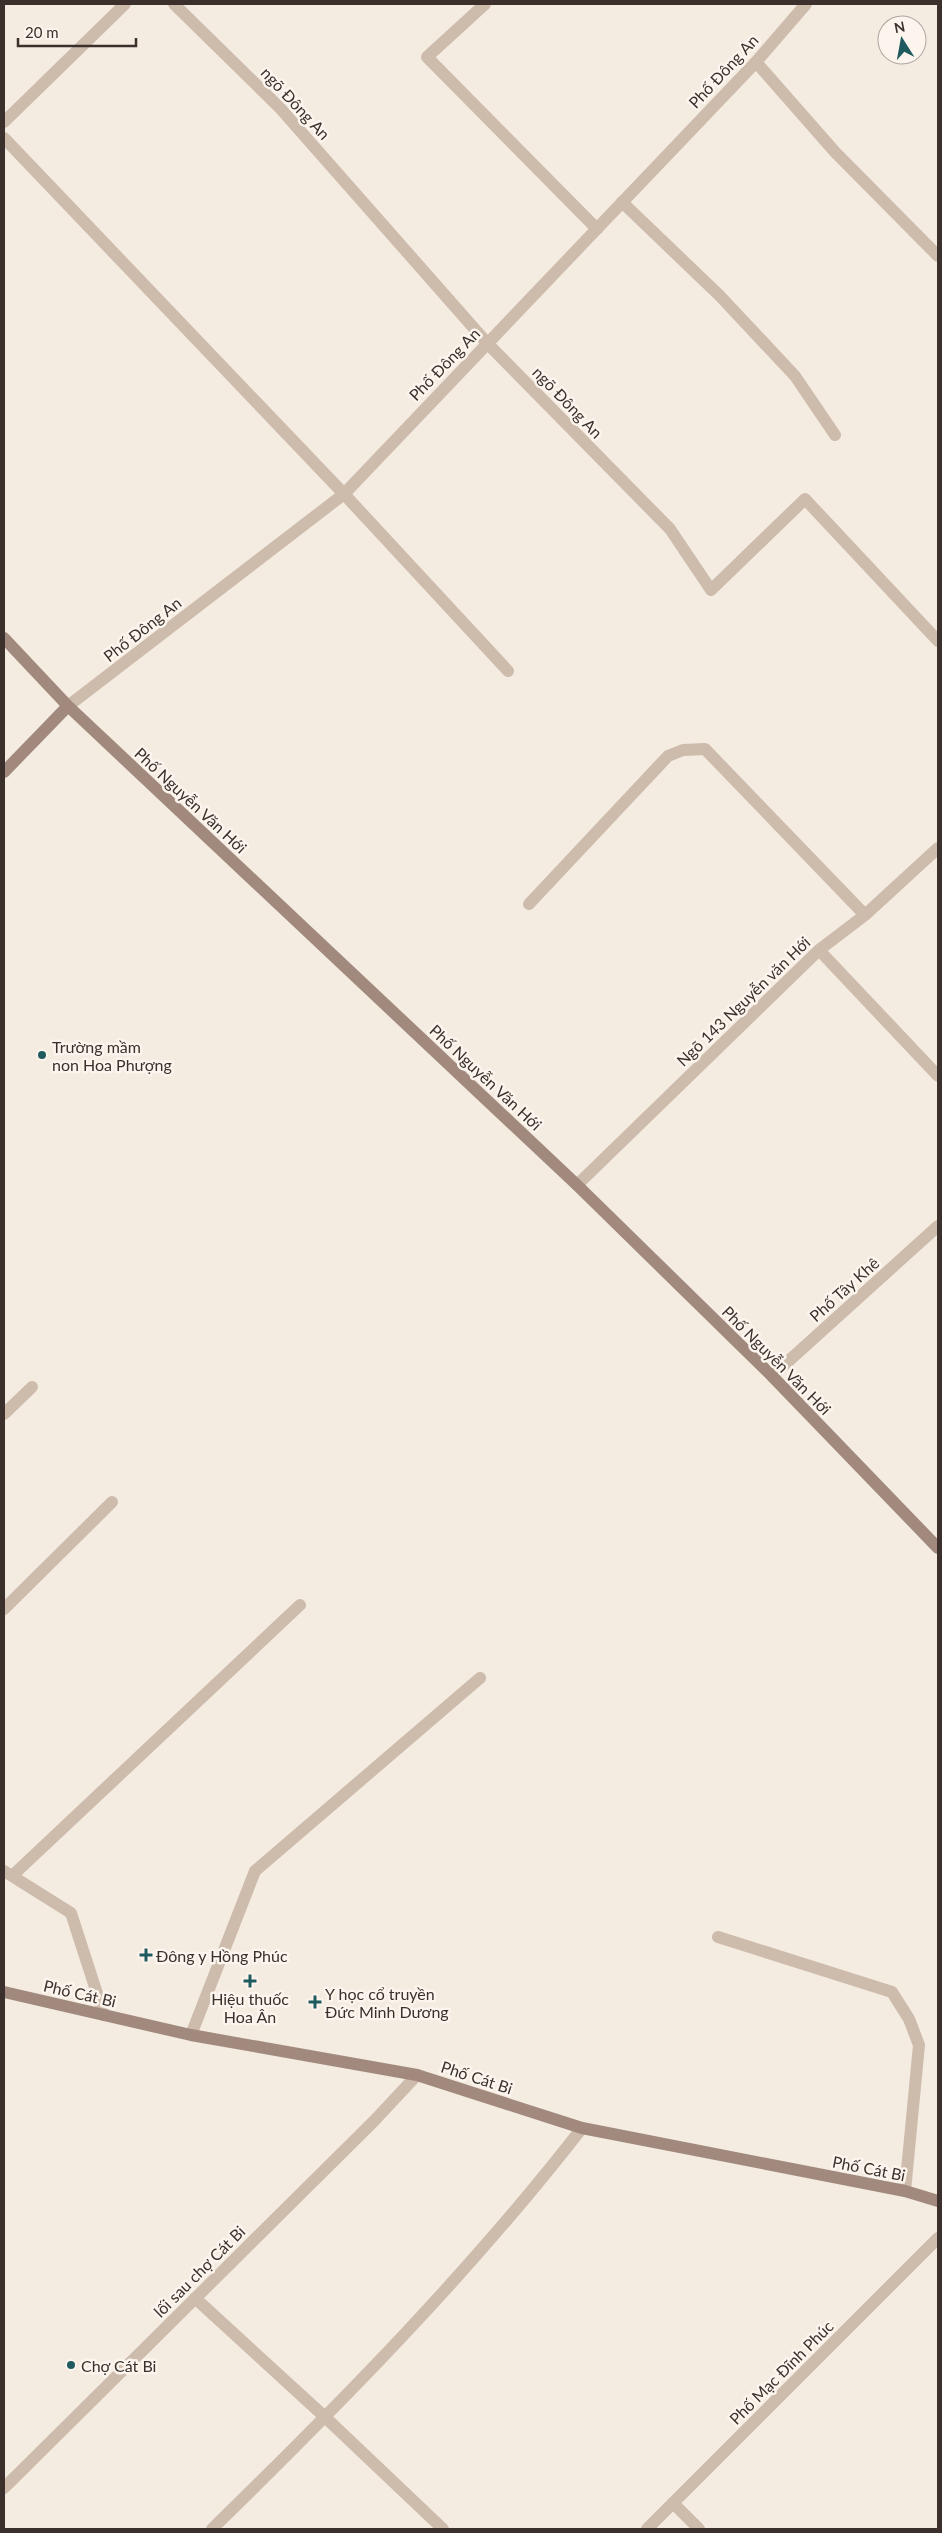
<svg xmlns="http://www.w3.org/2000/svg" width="942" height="2533" viewBox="0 0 942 2533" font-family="Lato,sans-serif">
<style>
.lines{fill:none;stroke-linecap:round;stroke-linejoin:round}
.lane{stroke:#cdbbac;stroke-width:12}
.street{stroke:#cdbbac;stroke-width:12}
.secondary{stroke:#a18a7d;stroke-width:12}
.poi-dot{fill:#1f5a5e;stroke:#fbf5ee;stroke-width:2}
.labels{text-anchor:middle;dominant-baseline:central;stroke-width:5;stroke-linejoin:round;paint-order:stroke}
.street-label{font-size:16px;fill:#3b302b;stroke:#fbf5ee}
.poi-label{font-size:16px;fill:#3b302b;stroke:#fbf5ee;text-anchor:start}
</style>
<rect width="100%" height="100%" fill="#f4ebe1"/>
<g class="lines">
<path class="lane" d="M 174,4 L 280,108 L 487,343 L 670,529 L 711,590 L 805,499 L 938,641
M 485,4 L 427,57 L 597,229
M 756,62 L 835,152 L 938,256
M 4,138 L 344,494 L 508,671
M 622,202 L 720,296 L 795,376 L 835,435
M 529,904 L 668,756 L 683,750 L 705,749 L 865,915
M 819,950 L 938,1076
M 577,1185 L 819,950 L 865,915 L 938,848
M 4,1414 L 32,1387
M 4,1609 L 112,1502
M 4,1871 L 71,1913 L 104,2015
M 12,1876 L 300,1605
M 718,1937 L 892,1992 L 909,2019 L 919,2045 L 905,2191
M 191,2035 L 255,1871 L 480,1678
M 195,2298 L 326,2418 L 443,2529
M 4,2488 L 374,2121 L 417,2075
M 673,2503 L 699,2529
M 212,2529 C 342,2402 471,2271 582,2128"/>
<path class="street" d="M 4,122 L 125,4
M 68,706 L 344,494 L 756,62 L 806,4
M 772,1376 L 938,1226
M 647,2529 L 938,2238"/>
<path class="secondary" d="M 4,638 L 68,706 L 577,1185 L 772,1376 L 938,1548
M 4,772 L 68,706
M 4,1992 L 191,2035 L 417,2075 L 582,2128 L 905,2191 L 938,2201"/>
</g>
<g class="poi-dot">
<circle cx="42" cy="1055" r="5"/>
<path d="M143.5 1947.5h5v5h5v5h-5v5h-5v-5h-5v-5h5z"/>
<path d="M247.5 1973.5h5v5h5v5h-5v5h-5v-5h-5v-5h5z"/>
<path d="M312.5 1994.5h5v5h5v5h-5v5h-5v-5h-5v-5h5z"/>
<circle cx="71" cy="2365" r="5"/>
</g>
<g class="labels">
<g class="street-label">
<text transform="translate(723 71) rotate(-47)">Phố Đông An</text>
<text transform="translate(296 103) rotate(47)">ngõ Đông An</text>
<text transform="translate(444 364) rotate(-46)">Phố Đông An</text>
<text transform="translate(568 402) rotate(46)">ngõ Đông An</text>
<text transform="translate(142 629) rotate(-38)">Phố Đông An</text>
<text transform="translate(191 800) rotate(43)">Phố Nguyễn Văn Hới</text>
<text transform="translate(743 1001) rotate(-44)">Ngõ 143 Nguyễn văn Hới</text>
<text transform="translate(486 1077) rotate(43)">Phố Nguyễn Văn Hới</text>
<text transform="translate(844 1289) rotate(-42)">Phố Tây Khê</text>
<text transform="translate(777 1360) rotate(45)">Phố Nguyễn Văn Hới</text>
<text transform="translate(80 1993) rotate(13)">Phố Cát Bi</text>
<text transform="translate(477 2077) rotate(18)">Phố Cát Bi</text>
<text transform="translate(869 2168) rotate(11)">Phố Cát Bi</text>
<text transform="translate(199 2271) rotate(-45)">lối sau chợ Cát Bi</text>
<text transform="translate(781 2372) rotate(-45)">Phố Mạc Đĩnh Phúc</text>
</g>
<g class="poi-label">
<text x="52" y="1046">Trường mầm<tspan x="52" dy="18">non Hoa Phượng</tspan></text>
<text x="156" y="1955">Đông y Hồng Phúc</text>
<text x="325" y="1993">Y học cổ truyền<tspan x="325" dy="18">Đức Minh Dương</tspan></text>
<text x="250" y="1998" text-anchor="middle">Hiệu thuốc<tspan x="250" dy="18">Hoa Ân</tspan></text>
<text x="81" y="2365">Chợ Cát Bi</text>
</g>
</g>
<rect width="942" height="2533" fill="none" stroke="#3b302b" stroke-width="10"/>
<g transform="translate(902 40) rotate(349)"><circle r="24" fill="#fbf5ee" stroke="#aea6a0"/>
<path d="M0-4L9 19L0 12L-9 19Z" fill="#1f5a5e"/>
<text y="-8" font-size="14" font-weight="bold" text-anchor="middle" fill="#3b302b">N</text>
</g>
<path d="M18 38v8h118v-8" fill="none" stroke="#3b302b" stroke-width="2.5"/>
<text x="25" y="38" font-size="15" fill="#3b302b" stroke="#fbf5ee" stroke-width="4" paint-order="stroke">20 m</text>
</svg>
